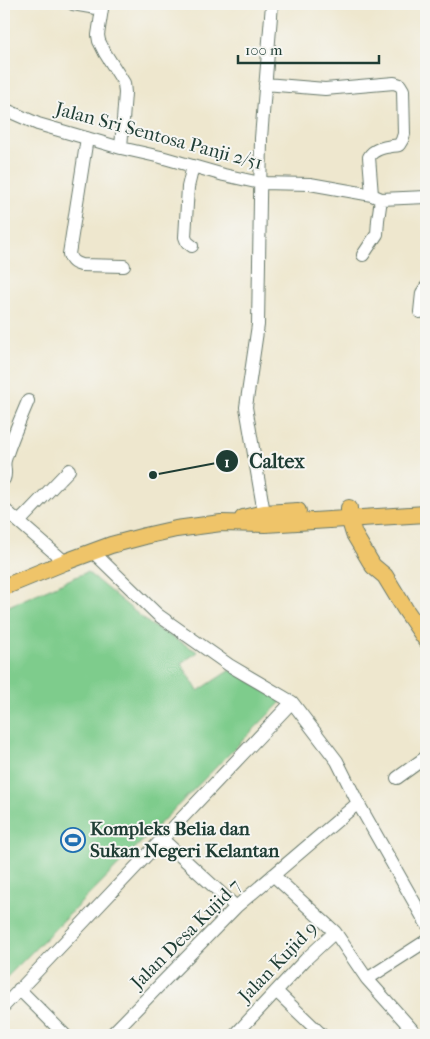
<svg xmlns="http://www.w3.org/2000/svg" width="430" height="1039" viewBox="0 0 430 1039" font-family="'IM FELL French Canon',serif">
<style>
.green{fill:#7ecc8c;stroke:#4e8460}
.lines{fill:none;stroke-linecap:round;stroke-linejoin:round}
.minor-casing{stroke:#67786a;stroke-width:14}
.major-casing{stroke:#67786a;stroke-width:18}
.minor{stroke:#fff;stroke-width:12}
.major{stroke:#efc469;stroke-width:16}
.labels{text-anchor:middle;dominant-baseline:central;stroke-width:4;stroke-linejoin:round;paint-order:stroke}
.street-label{font-size:19px;fill:#1f3d34;stroke:#f6f6f2}
.poi-label{font-size:19px;font-weight:bold;fill:#1f3d34;stroke:#f6f6f2;text-anchor:start}
.leader{fill:none;stroke:#1f3d34;stroke-width:2}
.callout-dot{fill:#1f3d34;stroke:#f6f6f2;stroke-width:2}
.mark-label{font-size:15px;text-anchor:middle;font-weight:bold;fill:#fff}
.callout-label{font-size:20px;text-anchor:middle;font-weight:bold;fill:#1f3d34;stroke:#f6f6f2;stroke-width:4;stroke-linejoin:round;paint-order:stroke}
</style>
<rect width="100%" height="100%" fill="#f6f6f2"/>
<filter id="ink" filterUnits="userSpaceOnUse"><feTurbulence type="fractalNoise" baseFrequency=".02" numOctaves="2"/><feDisplacementMap in="SourceGraphic" scale="10" xChannelSelector="R" yChannelSelector="G"/><feConvolveMatrix kernelMatrix="1 2 1 2 8 2 1 2 1" color-interpolation-filters="sRGB"/></filter>
<filter id="wash" filterUnits="userSpaceOnUse"><feTurbulence type="fractalNoise" baseFrequency=".0096" numOctaves="4" result="noise"/><feDisplacementMap in="SourceGraphic" scale="20" xChannelSelector="R" yChannelSelector="G"/><feGaussianBlur stdDeviation="1.12" result="paint"/><feColorMatrix in="noise" values="0 0 0 0 0 0 0 0 0 0 0 0 0 0 0 0 0 1.4 0 .05"/><feComposite in="paint" operator="in"/></filter>
<g filter="url(#wash)">
<rect width="100%" height="100%" fill="#eee7ce"/>
<path class="green" d="M 87,572 L 151,625 L 198,652 L 181,663 L 198,691 L 230,670 L 283,700 L 4,980 L 4,608 Z"/>
</g>
<g filter="url(#ink)">
<g class="lines">
<defs>
<path id="minor" d="M 73,4 L 102,9 L 102,4
M 102,9 L 98,35 L 99,41 L 105,53 L 124,83 L 125,93 L 121,148
M 265,84 L 325,89 L 394,83 L 400,85 L 403,90 L 404,134 L 402,140 L 399,145 C 388,147 375,147 369,157 L 372,195
M 4,109 L 38,124 L 121,148 L 161,157 L 224,175 L 260,183 L 310,184 L 372,195 L 381,199 L 426,197
M 87,138 L 69,254 C 71,261 74,263 81,265 L 124,266
M 192,246 L 187,242 L 185,237 L 188,187 L 193,166
M 363,255 L 377,234 L 378,220 L 381,199
M 420,312 L 422,293 L 426,287
M 4,479 C 7,472 3,467 5,460 C 11,440 20,420 28,401
M 4,509 L 65,562
M 264,513 L 246,407 L 258,325 L 261,138 L 272,4
M 19,522 L 69,470
M 92,551 L 158,615 L 229,665 L 292,702 L 337,761 L 358,803 L 426,923
M 397,778 L 426,757
M 162,839 L 236,907
M 335,932 L 367,979 L 417,1035
M 367,979 L 426,941
M 19,989 L 65,1035
M 276,991 L 322,1035
M 4,1006 L 292,702
M 111,1035 L 236,907 L 358,803
M 235,1035 L 306,959 L 335,932 L 273,875"/>
<path id="major" d="M 349,508 L 349,518 L 354,534 L 373,566 L 385,576 L 405,609 L 426,640
M 243,518 L 264,513 L 298,511
M 4,587 L 65,562 L 111,545 L 145,536 L 176,529 L 221,523 L 265,524 L 426,514"/>
</defs>
<use href="#minor" class="minor-casing"/>
<use href="#major" class="major-casing"/>
<use href="#minor" class="minor"/>
<use href="#major" class="major"/>
</g>
</g>
<defs>
<symbol id="stadium-ring" viewBox="-11 -11 22 22"><circle r="9.5" fill="#f6f6f2" stroke="#1f6fb2" stroke-width="1.5"/><path d="M0-5a6.5 5 0 1 0 0 10a6.5 5 0 1 0 0-10ZM-3.5-1.8h7v3.6h-7Z" fill="#1f6fb2"/></symbol>
</defs>
<g fill-rule="evenodd">
<use href="#stadium-ring" x="59" y="826" width="28" height="28"/>
</g>
<g class="labels">
<g class="street-label">
<text transform="translate(159 136) rotate(15)">Jalan Sri Sentosa Panji 2/51</text>
<text transform="translate(186 934) rotate(-45)">Jalan Desa Kujid 7</text>
<text transform="translate(278 962) rotate(-46)">Jalan Kujid 9</text>
</g>
<g class="poi-label">
<text x="90" y="829">Kompleks Belia dan<tspan x="90" dy="22">Sukan Negeri Kelantan</tspan></text>
</g>
</g>
<path class="leader" d="M153 475L227 461"/>
<g class="callout-dot">
<circle cx="153" cy="475" r="5"/>
<circle cx="227" cy="461" r="12"/>
</g>
<g class="mark-label">
<text x="227" y="467">1</text>
</g>
<g class="callout-label">
<text x="277" y="468">Caltex</text>
</g>
<rect width="430" height="1039" fill="none" stroke="#f6f6f2" stroke-width="20"/>
<path d="M238 55v8h141v-8" fill="none" stroke="#1f3d34" stroke-width="2.5"/>
<text x="245" y="55" font-size="15" fill="#1f3d34" stroke="#f6f6f2" stroke-width="4" paint-order="stroke">100 m</text>
</svg>
